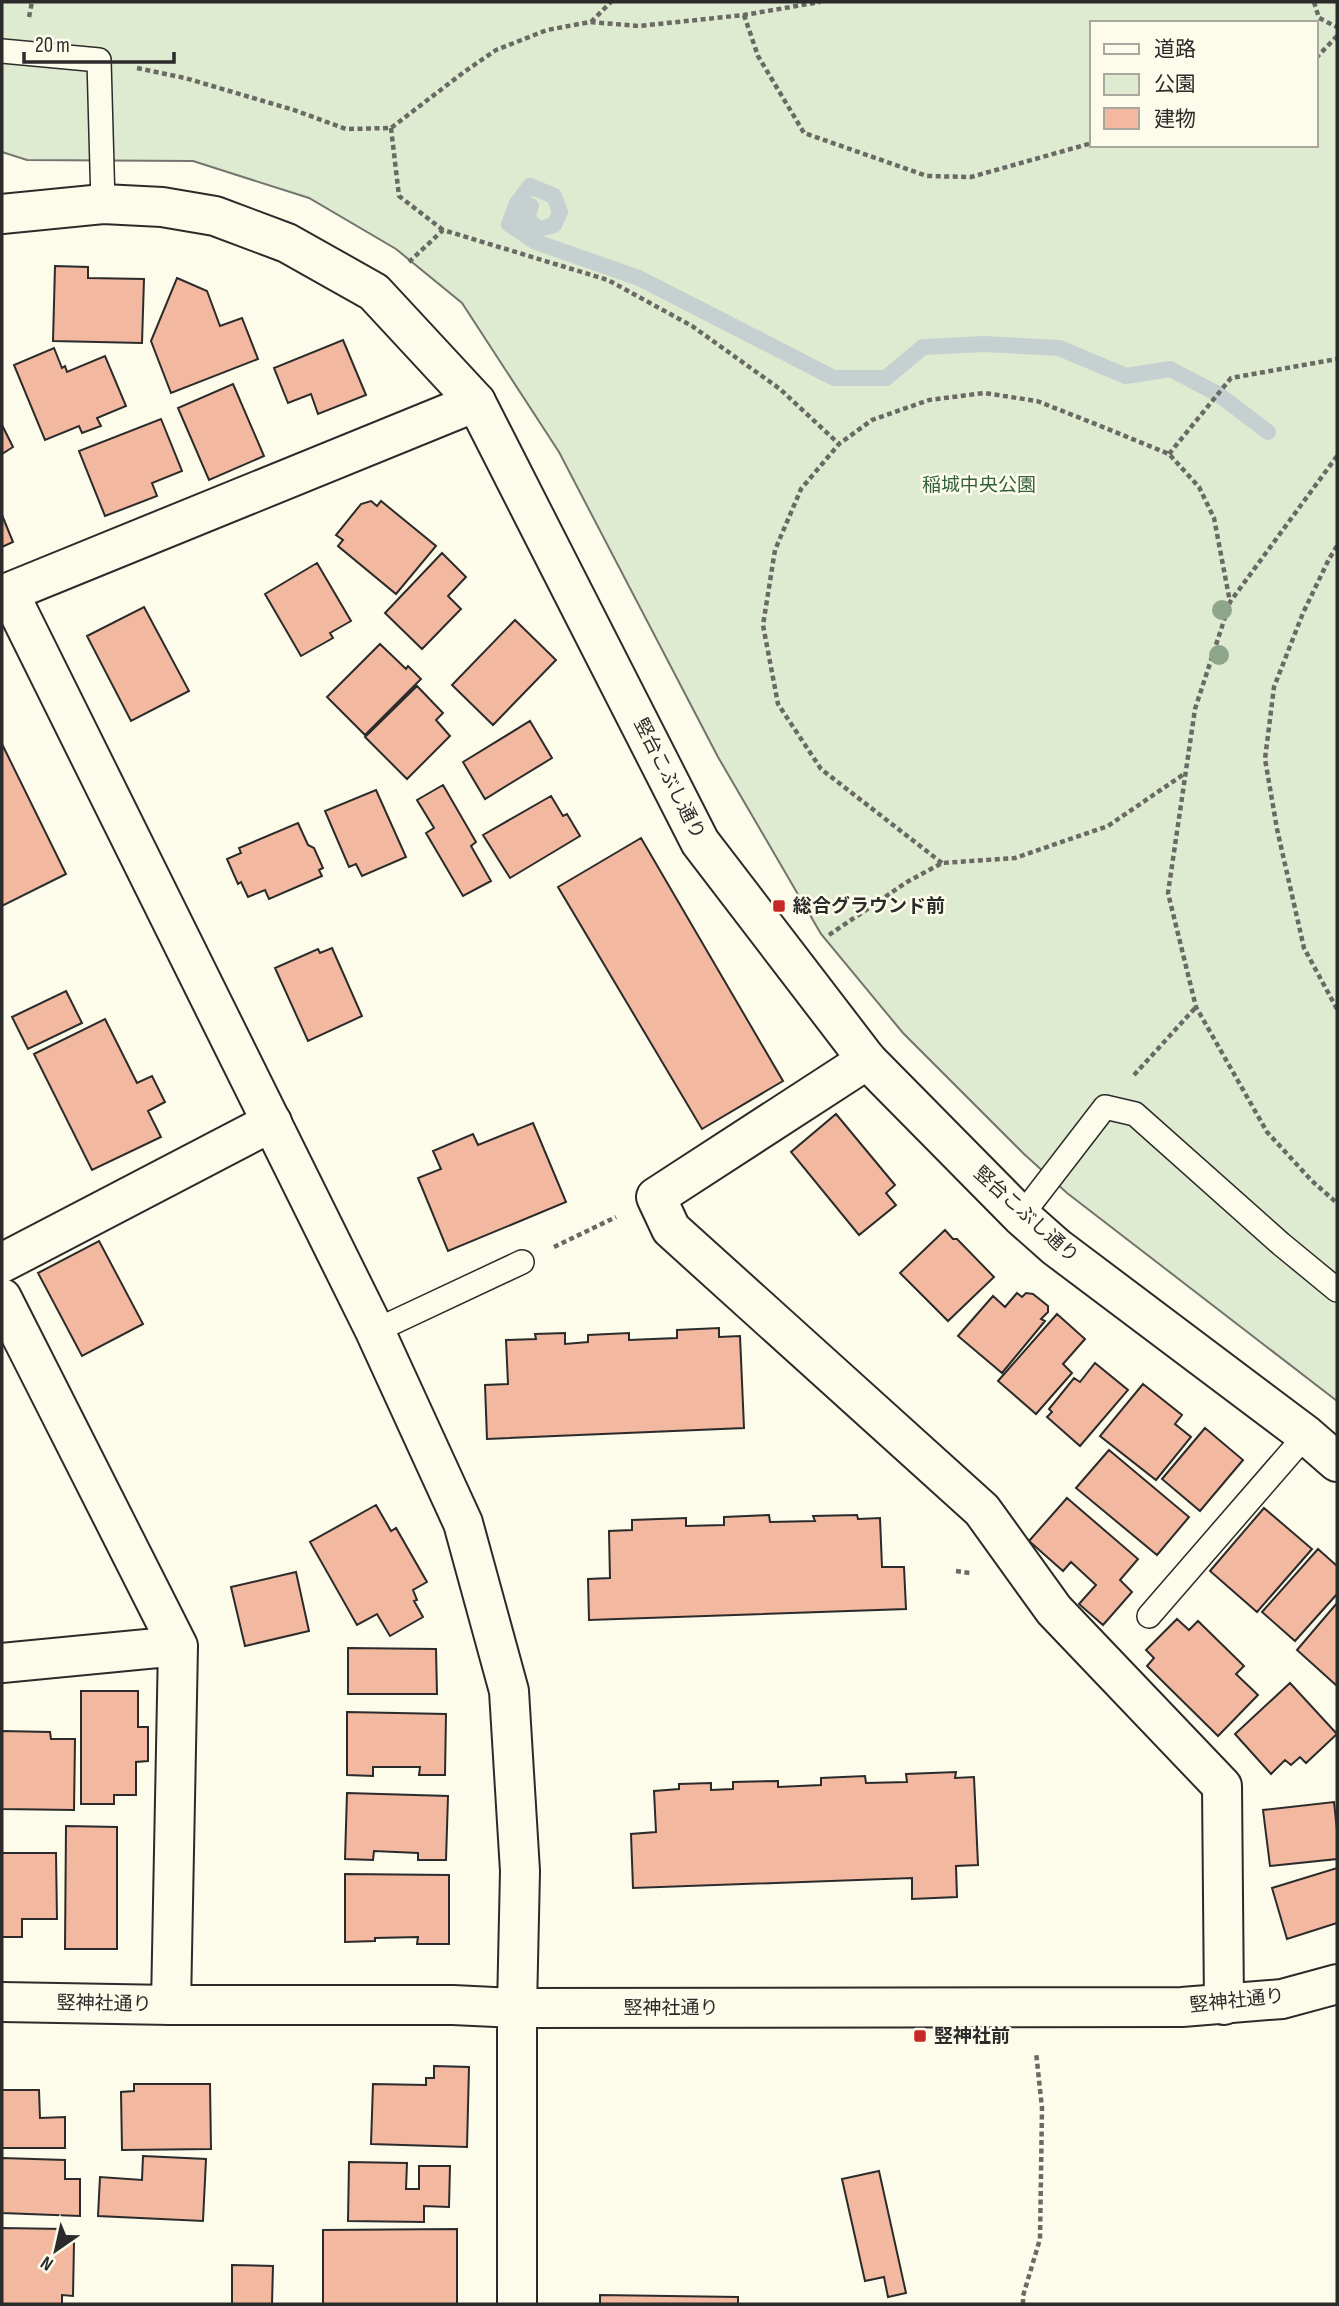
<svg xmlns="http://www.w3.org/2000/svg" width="1339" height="2306" viewBox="0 0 1339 2306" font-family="'Sofia Sans Condensed','Noto Sans JP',sans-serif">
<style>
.green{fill:#deebd1;stroke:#74746e;stroke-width:2;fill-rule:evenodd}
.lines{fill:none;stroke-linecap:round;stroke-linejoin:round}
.stream{stroke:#c7d0d0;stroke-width:16}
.building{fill:#f2b8a0;stroke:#2b2b2b;stroke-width:2}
.service-casing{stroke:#2b2b2b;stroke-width:26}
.minor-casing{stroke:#2b2b2b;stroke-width:42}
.tertiary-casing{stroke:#2b2b2b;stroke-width:42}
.path{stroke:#6a6964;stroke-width:4.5;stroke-dasharray:5 3.5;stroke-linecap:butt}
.service{stroke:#fdfbea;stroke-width:23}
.minor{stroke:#fdfbea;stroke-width:38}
.tertiary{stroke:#fdfbea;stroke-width:38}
.tree{fill:#8ea78a}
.poi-dot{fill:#c62828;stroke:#fdfbea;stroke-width:2.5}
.labels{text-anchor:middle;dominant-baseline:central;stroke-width:5;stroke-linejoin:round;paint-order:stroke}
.park-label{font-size:19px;fill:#34623c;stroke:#fdfbea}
.street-label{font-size:19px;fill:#2b2b2b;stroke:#fdfbea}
.poi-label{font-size:19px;font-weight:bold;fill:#2b2b2b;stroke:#fdfbea;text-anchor:start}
</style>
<rect width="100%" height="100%" fill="#fdfbea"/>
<path class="green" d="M 2,2 L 1337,2 L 1337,1401 L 1067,1193 L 1024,1154 L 903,1033 L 821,934 L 718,757 L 559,452 L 462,303 L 396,249 L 309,198 L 193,161 L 27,160 L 2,152 ZM 1092,23 L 1316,23 L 1316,145 L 1092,145 Z"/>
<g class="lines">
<path class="stream" d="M 531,206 L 527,219 L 539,229 L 554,225 L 560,212 L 554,196 L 530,186 L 517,203 L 509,224 L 536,242 L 639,278 L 834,378 L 886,378 L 923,347 L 984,344 L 1059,348 L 1126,376 L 1170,369 L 1218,394 L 1268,432"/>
</g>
<path class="building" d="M 55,266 L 88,267 L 88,278 L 144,279 L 142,343 L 53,341 Z
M 177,278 L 207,291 L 220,326 L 242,318 L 258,359 L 171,393 L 151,341 Z
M 343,340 L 366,395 L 318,414 L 311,394 L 288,403 L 274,368 Z
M 54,348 L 62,368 L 65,366 L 67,372 L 105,356 L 126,406 L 97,418 L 101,426 L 82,433 L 79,426 L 45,440 L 14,365 Z
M 233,384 L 264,456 L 209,480 L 178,408 Z
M 161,419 L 182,471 L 152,483 L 157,496 L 105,516 L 79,451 Z
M 2,425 L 13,447 L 2,454 Z
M 371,501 L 377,506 L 381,501 L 436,546 L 396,594 L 338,546 L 343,540 L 336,535 L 361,504 Z
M 2,515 L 13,542 L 2,547 Z
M 442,553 L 466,577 L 448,596 L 461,609 L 422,649 L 385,613 Z
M 317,563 L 351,621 L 330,633 L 333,638 L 301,656 L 265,594 Z
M 144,607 L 189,691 L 131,721 L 87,636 Z
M 515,620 L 556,660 L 493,725 L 452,685 Z
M 380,644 L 406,669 L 408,666 L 421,679 L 365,735 L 327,697 Z
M 417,686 L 443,713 L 436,720 L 450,736 L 407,779 L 365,737 Z
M 530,721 L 552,758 L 485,799 L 463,762 Z
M 2,744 L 66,874 L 2,906 Z
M 443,785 L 476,842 L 471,846 L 491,881 L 463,896 L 426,833 L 434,828 L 417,800 Z
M 376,790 L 406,857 L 362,876 L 356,864 L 349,867 L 325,811 Z
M 551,796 L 563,816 L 567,814 L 580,836 L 510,878 L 483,835 Z
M 298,823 L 308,845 L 314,848 L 323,868 L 319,870 L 322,876 L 269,899 L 265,890 L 248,897 L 241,882 L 238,884 L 227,859 L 241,853 L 239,848 Z
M 641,838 L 783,1081 L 702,1129 L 558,887 Z
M 332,948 L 362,1016 L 308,1041 L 275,968 L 318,949 L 320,953 Z
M 66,991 L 82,1023 L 28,1049 L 12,1017 Z
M 105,1019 L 137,1083 L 152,1076 L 165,1102 L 148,1111 L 161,1137 L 92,1170 L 34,1054 Z
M 836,1114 L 895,1185 L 886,1193 L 896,1205 L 859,1235 L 791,1152 Z
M 533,1123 L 566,1202 L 448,1251 L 418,1178 L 441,1169 L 433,1151 L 473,1134 L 478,1145 Z
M 945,1230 L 953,1239 L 957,1239 L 994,1277 L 948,1321 L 900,1273 Z
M 99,1241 L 143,1324 L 82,1356 L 38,1273 Z
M 1017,1293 L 1022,1297 L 1026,1293 L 1033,1294 L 1048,1306 L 1048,1312 L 1041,1319 L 1045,1321 L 1002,1373 L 958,1336 L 993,1296 L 1005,1307 Z
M 1057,1314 L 1085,1339 L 1063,1364 L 1072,1373 L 1036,1414 L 998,1381 Z
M 719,1328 L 719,1337 L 740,1336 L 744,1428 L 487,1439 L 485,1385 L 508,1384 L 506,1340 L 536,1339 L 535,1334 L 565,1333 L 565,1344 L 588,1342 L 588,1335 L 629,1333 L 629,1340 L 677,1338 L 677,1330 Z
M 1095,1363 L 1128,1390 L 1080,1446 L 1047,1417 L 1052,1412 L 1049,1409 L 1074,1378 L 1080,1382 Z
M 1143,1384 L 1182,1415 L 1175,1424 L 1191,1437 L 1156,1480 L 1100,1436 Z
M 1205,1428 L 1243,1460 L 1200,1511 L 1162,1479 Z
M 1109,1450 L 1189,1517 L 1157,1555 L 1076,1488 Z
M 1067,1498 L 1138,1559 L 1120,1580 L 1132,1592 L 1103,1625 L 1079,1604 L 1096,1585 L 1071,1562 L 1063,1571 L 1029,1541 Z
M 376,1505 L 391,1531 L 396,1528 L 427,1582 L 413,1590 L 417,1600 L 414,1601 L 423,1617 L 390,1636 L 377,1614 L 357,1625 L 310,1542 Z
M 1264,1508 L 1312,1549 L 1257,1612 L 1210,1571 Z
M 769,1515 L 770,1522 L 815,1521 L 813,1516 L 857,1515 L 858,1519 L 880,1518 L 882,1567 L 904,1567 L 906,1609 L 589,1620 L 588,1579 L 610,1578 L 609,1531 L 632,1530 L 632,1520 L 686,1518 L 686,1526 L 724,1525 L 724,1517 Z
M 1318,1549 L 1337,1566 L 1337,1594 L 1295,1641 L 1262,1612 Z
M 296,1572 L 309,1631 L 245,1646 L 231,1587 Z
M 1337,1603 L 1337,1686 L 1297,1650 Z
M 1177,1619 L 1189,1630 L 1198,1621 L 1244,1666 L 1236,1674 L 1258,1695 L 1218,1736 L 1147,1666 L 1154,1658 L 1146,1650 Z
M 348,1648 L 436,1649 L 437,1694 L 348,1694 Z
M 1290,1683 L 1337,1734 L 1306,1763 L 1300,1757 L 1291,1765 L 1285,1760 L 1271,1774 L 1235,1734 Z
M 81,1691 L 138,1691 L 138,1727 L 148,1727 L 148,1761 L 136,1762 L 136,1795 L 114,1795 L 114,1804 L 81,1804 Z
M 347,1712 L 446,1714 L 445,1775 L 419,1775 L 420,1767 L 373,1767 L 373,1776 L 347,1775 Z
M 2,1731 L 50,1732 L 51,1739 L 75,1739 L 74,1810 L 2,1809 Z
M 956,1772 L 955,1778 L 974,1777 L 978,1865 L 956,1866 L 957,1897 L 912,1899 L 912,1878 L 633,1888 L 631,1834 L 656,1832 L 654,1791 L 679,1789 L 679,1784 L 711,1783 L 711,1790 L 733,1789 L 733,1782 L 778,1781 L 778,1787 L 821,1785 L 821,1778 L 865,1776 L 866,1783 L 907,1782 L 906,1774 Z
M 347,1793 L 448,1796 L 446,1860 L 418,1860 L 418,1853 L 374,1851 L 373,1860 L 345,1859 Z
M 1334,1802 L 1337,1830 L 1337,1859 L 1270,1866 L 1263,1810 Z
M 66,1826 L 117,1827 L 117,1949 L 65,1949 Z
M 2,1853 L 56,1853 L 57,1919 L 22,1919 L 22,1937 L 2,1937 Z
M 1337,1868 L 1337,1923 L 1287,1939 L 1272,1888 Z
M 345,1874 L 449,1875 L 449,1944 L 417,1944 L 418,1937 L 375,1938 L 375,1941 L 345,1942 Z
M 434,2066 L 469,2067 L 467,2147 L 371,2144 L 373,2084 L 426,2085 L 426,2078 L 434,2078 Z
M 134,2084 L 210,2084 L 211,2149 L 122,2150 L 121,2092 L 134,2091 Z
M 2,2090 L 39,2090 L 40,2118 L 65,2117 L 65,2148 L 2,2148 Z
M 143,2156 L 206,2159 L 203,2221 L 98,2216 L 100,2177 L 142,2180 Z
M 2,2158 L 65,2160 L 65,2179 L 80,2179 L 80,2216 L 2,2213 Z
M 349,2162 L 407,2163 L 406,2189 L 419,2189 L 419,2166 L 450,2166 L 449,2207 L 424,2206 L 424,2222 L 348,2221 Z
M 879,2171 L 906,2293 L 888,2297 L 884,2277 L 865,2281 L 842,2179 Z
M 2,2228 L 64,2229 L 64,2243 L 74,2243 L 73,2296 L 62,2295 L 62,2304 L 2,2304 Z
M 457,2229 L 457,2304 L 323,2304 L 323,2230 Z
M 232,2265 L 273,2266 L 272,2304 L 232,2304 Z
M 600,2295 L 738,2297 L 738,2304 L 600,2304 Z"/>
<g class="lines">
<defs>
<path id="service" d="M 2,51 L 99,60 L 103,204
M 1021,1216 L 1105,1107 L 1135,1114 L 1281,1244 L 1337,1290
M 375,1331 L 522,1262
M 1149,1616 L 1306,1435"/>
<path id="minor" d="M 2,595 L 476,402
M 867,1060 L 656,1197 L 671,1229 L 982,1510 L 1054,1610 L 1222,1786 L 1224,2005
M 2,1263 L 272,1122
M 2,1298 L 178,1646 L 171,2005
M 2,1663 L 178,1646"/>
<path id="tertiary" d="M 2,214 L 103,204 L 162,207 L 215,216 L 287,243 L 374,292 L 476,402 L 700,842 L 867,1060 L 1021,1216 L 1056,1247 L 1306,1435 L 1337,1462
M 9,593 L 375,1331 L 463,1523 L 509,1691 L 520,1871 L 517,2008 L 517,2304
M 2,2002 L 171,2005 L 453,2005 L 517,2008 L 1182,2007 L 1282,1999 L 1337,1984"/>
</defs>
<use href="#service" class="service-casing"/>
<use href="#minor" class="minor-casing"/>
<use href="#tertiary" class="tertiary-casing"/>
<path class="path" d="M 1314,2 L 1319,18 L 1337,27
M 744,15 L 758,56 L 804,133 L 927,176 L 971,177 L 1092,143
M 29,17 L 32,2
M 591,22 L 611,2
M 1316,58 L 1337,36
M 137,68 L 185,78 L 294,110 L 346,129 L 391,128 L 464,72 L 496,50 L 547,30 L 590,22 L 639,26 L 744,15 L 820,2
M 391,128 L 399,196 L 443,230
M 409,262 L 443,230 L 608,280 L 692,326 L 780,389 L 839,444
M 1169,454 L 1231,378 L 1337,359
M 1337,456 L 1230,602 L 1195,709 L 1168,893 L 1196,1007 L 1267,1132 L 1312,1181 L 1337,1203
M 1337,546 L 1329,559 L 1303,613 L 1274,687 L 1265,759 L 1277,829 L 1304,948 L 1337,1009
M 942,863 L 821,769 L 778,704 L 763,625 L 775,550 L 801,489 L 839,444 L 872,420 L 929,400 L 984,393 L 1037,401 L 1098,425 L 1169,454 L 1199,487 L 1214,518 L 1230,602
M 829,935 L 907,882 L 942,863 L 1015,858 L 1108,826 L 1184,774
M 1134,1075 L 1196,1007
M 554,1247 L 616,1217
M 956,1571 L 970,1573
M 1023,2304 L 1023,2296 L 1040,2239 L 1042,2108 L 1036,2052"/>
<use href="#service" class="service"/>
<use href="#minor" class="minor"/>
<use href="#tertiary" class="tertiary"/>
</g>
<g class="tree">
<circle cx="1222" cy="610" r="10"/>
<circle cx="1219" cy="655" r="10"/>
</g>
<g class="poi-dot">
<rect x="772" y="899" width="14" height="14" rx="3.5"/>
<rect x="913" y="2029" width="14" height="14" rx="3.5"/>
</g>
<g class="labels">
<g class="park-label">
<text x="979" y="485">稲城中央公園</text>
</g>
<g class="street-label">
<text transform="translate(669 779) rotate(63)">竪台こぶし通り</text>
<text transform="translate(1026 1215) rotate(42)">竪台こぶし通り</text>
<text transform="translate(1237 2001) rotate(-6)">竪神社通り</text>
<text transform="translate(104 2004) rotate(1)">竪神社通り</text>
<text x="671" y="2008">竪神社通り</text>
</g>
<g class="poi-label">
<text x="793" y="906">総合グラウンド前</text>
<text x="934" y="2036">竪神社前</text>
</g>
</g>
<rect width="1339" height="2306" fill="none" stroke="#2b2b2b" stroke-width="7"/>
<rect x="1090" y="21" width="228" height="126" fill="#fdfbea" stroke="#a9a89e" stroke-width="2"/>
<rect x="1104" y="44" width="35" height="10" fill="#fdfbea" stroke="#a9a89e" stroke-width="2"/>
<text x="1154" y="56" font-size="21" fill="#2b2b2b">道路</text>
<rect x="1104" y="74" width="35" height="21" fill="#deebd1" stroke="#a9a89e" stroke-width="2"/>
<text x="1154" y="91" font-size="21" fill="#2b2b2b">公園</text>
<rect x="1104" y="108" width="35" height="21" fill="#f2b8a0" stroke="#a9a89e" stroke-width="2"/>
<text x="1154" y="126" font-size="21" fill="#2b2b2b">建物</text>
<g transform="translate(56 2250) rotate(214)" stroke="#fdfbea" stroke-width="5" paint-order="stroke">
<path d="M0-5L12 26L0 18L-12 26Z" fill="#2b2b2b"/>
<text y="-10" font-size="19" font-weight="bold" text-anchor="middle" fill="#2b2b2b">N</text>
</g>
<path d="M24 52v10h150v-10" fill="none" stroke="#2b2b2b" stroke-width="3.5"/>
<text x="35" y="52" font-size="21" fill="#2b2b2b" stroke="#fdfbea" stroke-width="5" paint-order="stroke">20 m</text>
</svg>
